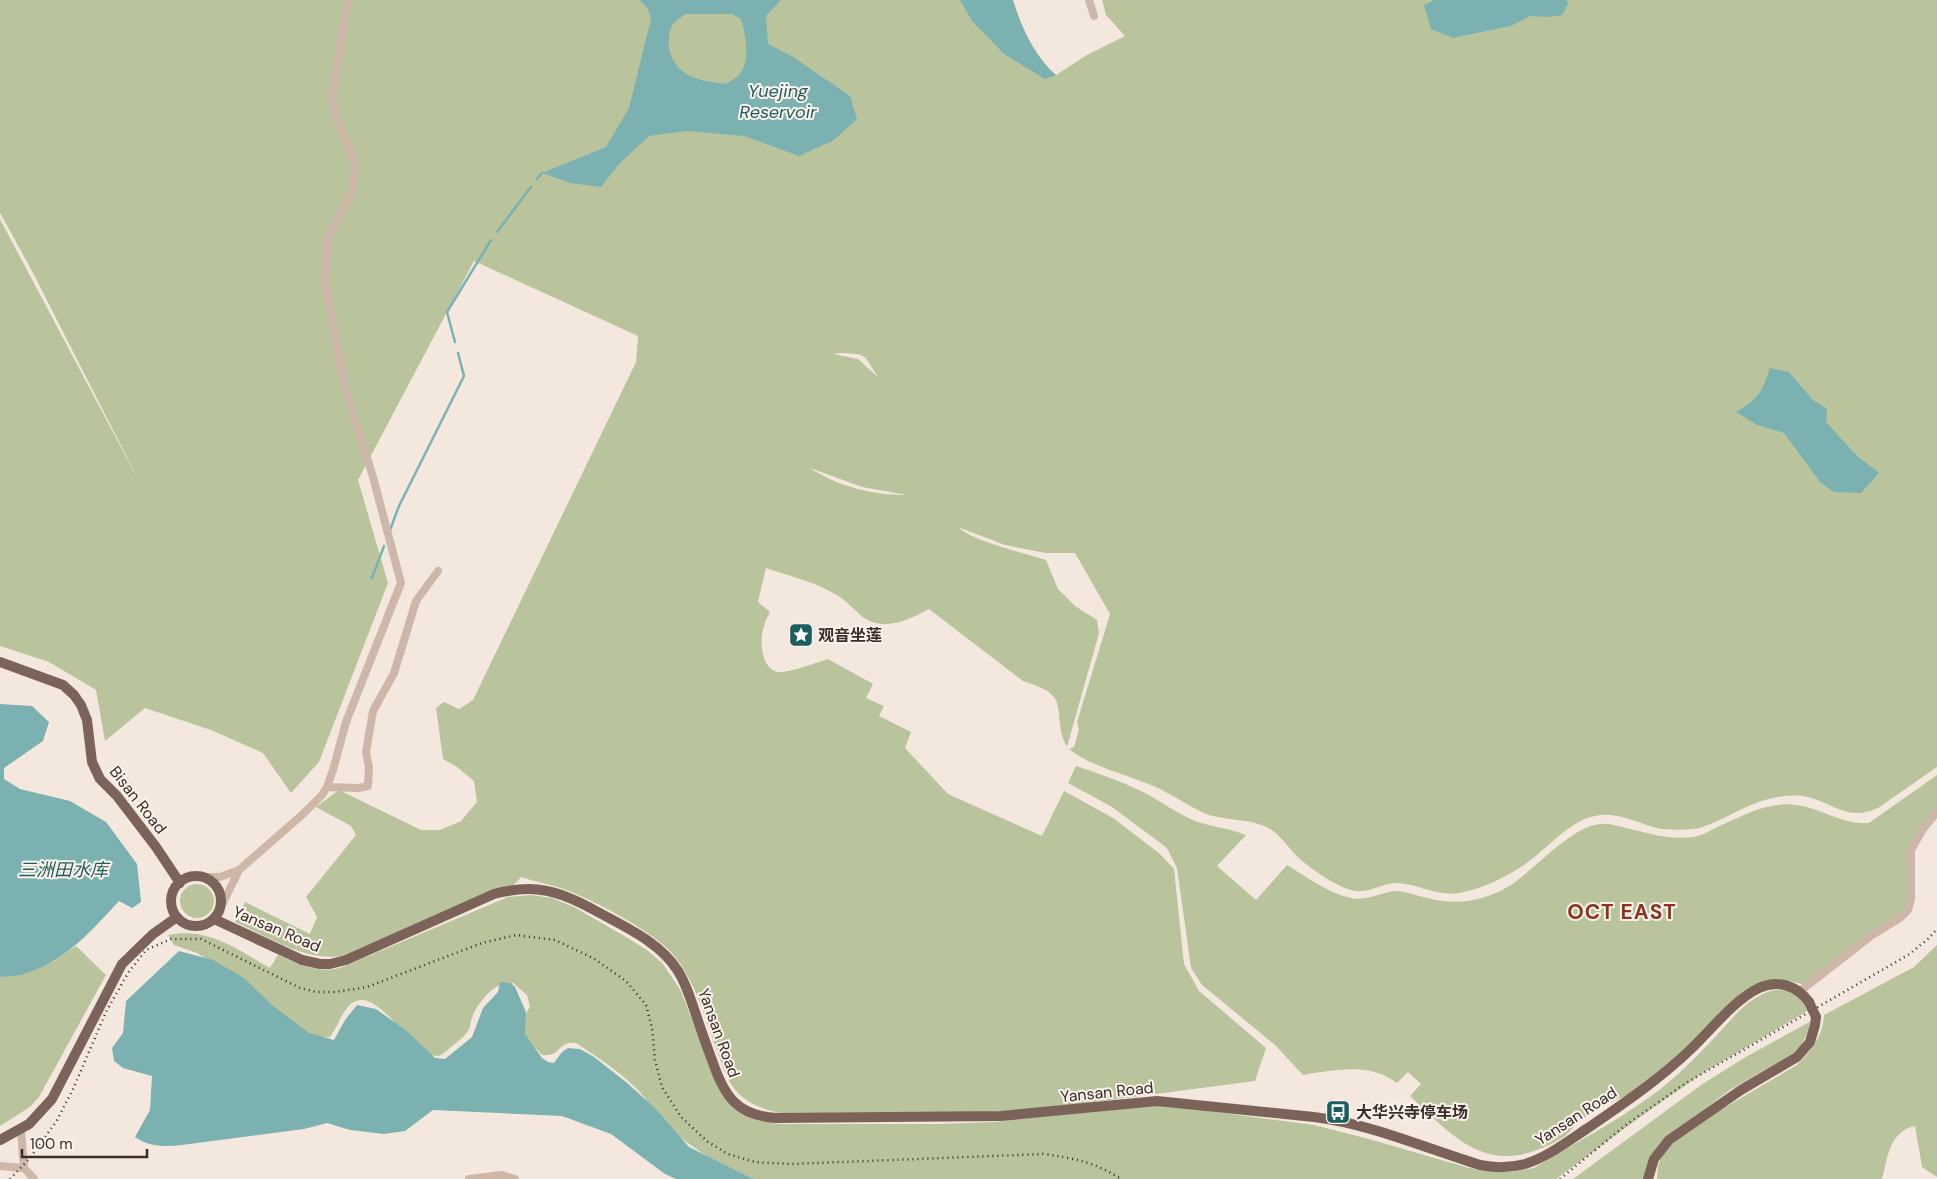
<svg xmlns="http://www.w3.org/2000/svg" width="1937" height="1179" viewBox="0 0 1937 1179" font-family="'DM Sans','Noto Sans SC',sans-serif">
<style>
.green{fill:#b9c49d;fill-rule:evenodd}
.water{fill:#7bb2b1;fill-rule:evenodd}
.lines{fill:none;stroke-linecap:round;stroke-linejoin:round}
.stream{stroke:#7bb2b1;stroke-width:2.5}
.minor{stroke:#cdb7a9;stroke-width:8}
.major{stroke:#7c6359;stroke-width:10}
.rail{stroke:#392d29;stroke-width:2.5;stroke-dasharray:1 4;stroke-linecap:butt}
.major-bridge{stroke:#7c6359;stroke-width:10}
.labels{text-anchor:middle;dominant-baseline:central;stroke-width:4;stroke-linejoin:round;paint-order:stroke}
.poi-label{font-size:16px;font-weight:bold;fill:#392d29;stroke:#fbf2eb;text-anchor:start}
.street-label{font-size:16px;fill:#392d29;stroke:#fbf2eb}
.water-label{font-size:18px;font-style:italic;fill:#1c5d5d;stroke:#fbf2eb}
.district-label{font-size:21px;font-weight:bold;letter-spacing:1px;fill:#8c321e;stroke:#fbf2eb}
</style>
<rect width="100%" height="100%" fill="#f4e8de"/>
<path class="green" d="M 0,0 L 1013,0 C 1021,27 1035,57 1056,75 L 1087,55 L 1125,36 L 1106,15 L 1102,0 L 1937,0 L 1937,767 L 1878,808 C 1846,823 1831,800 1802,796 C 1775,793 1749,805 1726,817 C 1715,822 1704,828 1692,829 C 1683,830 1671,830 1661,829 C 1642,825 1621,813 1601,815 C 1570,818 1548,849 1524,865 C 1504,878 1482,889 1459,893 C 1439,897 1418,884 1398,883 C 1380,883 1369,895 1351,890 C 1334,885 1314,871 1301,860 C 1290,851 1282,836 1270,829 C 1251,818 1229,821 1209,815 C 1193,809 1178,798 1162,790 C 1134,776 1092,768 1069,749 L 1074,747 L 1079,729 L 1077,722 L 1110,614 L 1075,553 L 1045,553 L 1005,545 L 958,527 C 972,541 1024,553 1046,560 L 1058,589 L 1075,606 L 1097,620 L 1099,633 L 1067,747 C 1049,710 1076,697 1023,681 L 929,609 C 910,619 885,632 864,618 C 855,611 847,601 838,596 C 816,582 789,576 766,568 L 758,602 L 770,612 C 768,616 765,621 764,626 C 759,641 761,670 779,672 C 789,673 818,662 828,659 L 873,684 L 866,698 L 884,706 L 879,716 L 911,732 L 905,748 L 948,794 L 1042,836 L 1064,791 L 1113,818 L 1159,853 L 1174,869 L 1184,964 L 1199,991 L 1266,1048 L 1255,1081 L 1056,1107 L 967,1114 L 788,1115 C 771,1111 752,1107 739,1094 C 727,1083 723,1066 717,1051 C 705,1018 695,978 670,951 C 651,931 595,901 569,891 C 554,885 536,882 521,877 L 514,885 L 500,888 L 346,955 C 308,964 269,937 235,922 L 245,902 L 310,934 L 317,917 L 306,897 L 356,835 L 351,826 L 316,807 L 339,790 L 421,830 L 440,830 L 461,821 L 477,802 L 474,781 L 457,767 L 443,759 L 436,708 L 444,702 L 459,709 L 473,700 L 636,362 L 638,336 L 474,261 L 358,480 L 388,583 L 319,762 L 291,793 L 263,753 L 211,730 L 145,708 L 105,741 L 96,690 L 49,662 L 0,646 L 0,219 L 142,487 L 31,269 L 0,213 ZM 840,353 C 871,354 862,355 879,378 L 858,359 L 833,354 ZM 810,468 L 862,487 L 907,495 C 873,495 839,487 810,468 Z
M 1076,766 C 1098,773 1120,781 1141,791 C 1159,800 1176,813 1195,821 C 1212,827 1229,828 1246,835 L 1217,866 L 1256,900 L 1287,865 C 1307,877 1328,893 1351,898 C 1366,901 1380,893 1395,891 C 1406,891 1417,896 1428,898 C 1457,906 1485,901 1511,885 C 1535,869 1572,826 1600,824 C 1610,823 1621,827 1630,829 C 1651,834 1671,840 1693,837 C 1701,836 1710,831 1717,827 C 1742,816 1768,801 1796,805 C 1821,808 1843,825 1869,823 L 1937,775 L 1937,814 L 1912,851 L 1910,895 L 1906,908 L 1899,916 L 1808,983 L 1802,984 L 1779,979 L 1765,981 L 1634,1094 C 1614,1099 1596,1108 1580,1121 C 1574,1126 1570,1132 1564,1137 C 1492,1179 1461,1145 1410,1096 L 1421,1084 L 1408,1072 L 1397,1083 C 1370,1062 1334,1070 1303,1075 L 1275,1045 L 1202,985 L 1191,968 L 1177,868 L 1167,848 L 1112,807 L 1068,783 Z
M180 901a17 17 0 1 1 34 0a17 17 0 1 1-34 0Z
M 531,895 L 552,898 L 574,907 L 626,937 L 647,950 L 663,964 L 681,991 L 718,1087 L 762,1121 L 779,1124 L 939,1124 L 994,1122 L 1143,1105 L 1164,1105 L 1314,1125 L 1369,1139 L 1469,1168 L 1490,1172 L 1512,1172 L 1534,1168 C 1573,1144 1614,1123 1651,1096 C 1675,1079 1695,1058 1716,1036 C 1731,1020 1748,997 1771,991 C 1789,986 1799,997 1809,1010 L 1706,1071 L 1643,1115 L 1556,1179 L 746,1179 C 719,1164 692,1148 669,1128 C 656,1117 649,1101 637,1089 C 619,1071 597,1057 576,1043 C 557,1041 562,1057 542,1055 L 523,1035 L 525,1016 L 530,1006 L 527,995 L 513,983 C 510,983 505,983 502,984 C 490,988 475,1007 472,1018 C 470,1021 471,1026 469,1029 C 465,1037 457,1042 450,1048 C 446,1051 443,1055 437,1056 C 412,1057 374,976 348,1007 C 340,1016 337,1028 330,1037 L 315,1038 L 298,1028 L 235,976 L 197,953 L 174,945 L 168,935 C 209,927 236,949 270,968 L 278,955 C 300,965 315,973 340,968 L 508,897 Z
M 1937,945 L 1937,1177 L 1922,1167 L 1915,1126 C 1889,1132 1888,1157 1882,1179 L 1657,1179 L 1658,1166 L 1662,1155 L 1672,1144 L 1717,1112 L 1797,1065 C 1812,1050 1823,1036 1824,1015 L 1914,967 Z
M 76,946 L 106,975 L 39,1097 L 30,1107 L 0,1126 L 0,977 L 27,973 L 54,961 Z
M 1811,1021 L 1807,1034 L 1801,1045 L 1791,1055 L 1730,1090 L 1661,1142 L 1646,1179 L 1573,1179 L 1701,1085 L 1744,1058 Z"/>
<path class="water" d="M 640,0 L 781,0 L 766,16 L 768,44 L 793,57 L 850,96 L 857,119 L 834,140 L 799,156 L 744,136 L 687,131 L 649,136 L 619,164 L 601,187 L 570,183 L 542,173 L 606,147 L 629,108 L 651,19 L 648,9 ZM 685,14 L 732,14 L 741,19 C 745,33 751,61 740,74 C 737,78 730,81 726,84 C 713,82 696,81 685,73 C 669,63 664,39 673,24 C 676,20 682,17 685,14 Z
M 960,0 L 1013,0 C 1021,27 1035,57 1056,75 L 1045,79 L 1004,54 L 972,21 Z
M 1434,0 L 1567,0 L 1568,4 L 1562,15 L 1549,17 L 1530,16 L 1511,26 L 1453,38 L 1431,29 L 1424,5 Z
M 1770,368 L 1789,372 L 1813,400 L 1827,409 L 1826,422 L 1857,456 L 1879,473 L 1861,493 L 1834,492 L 1820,482 L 1784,433 L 1757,425 L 1736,412 C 1759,398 1761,394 1770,368 Z
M 0,704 L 32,706 L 49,722 L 43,741 L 4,768 L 4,779 L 20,789 L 70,801 L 106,822 L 137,864 L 141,902 L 132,908 L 119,901 C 92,930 67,960 27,973 C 19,976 9,976 0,977 Z
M 179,951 L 213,960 L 244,978 L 272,1005 L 309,1033 L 334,1040 L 345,1020 L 357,1005 L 376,1009 L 407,1031 L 435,1058 L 445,1059 L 472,1037 L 483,1008 L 498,992 L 500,982 L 511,983 L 515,987 L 526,1012 L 525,1034 L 542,1058 L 548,1062 L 554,1063 L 562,1052 L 568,1048 L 580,1049 L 594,1057 L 626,1082 L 655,1108 L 689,1147 L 753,1179 L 676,1179 L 665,1174 L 611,1134 L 562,1116 L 433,1110 L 405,1131 L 384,1134 L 350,1130 L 327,1123 L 304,1129 L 182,1145 C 165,1147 149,1147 135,1137 L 150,1110 L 152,1076 L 123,1068 L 114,1061 L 112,1048 L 123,1033 L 126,1001 Z"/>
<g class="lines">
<path class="stream" d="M 537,179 L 542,173
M 497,232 L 531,187
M 455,342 L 447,312 L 491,240
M 390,530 L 399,506 L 464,376 L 458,353
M 372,578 L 384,546"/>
<path class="minor" d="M 1089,0 L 1094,16
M 327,787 L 359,788 L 368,786 L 369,767 L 366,752 L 373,711 L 394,673 L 416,601 L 438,571
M 203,877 L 220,877 L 239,870 L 303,814 L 322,795 L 327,787 L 333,770 L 346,722 L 401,583 L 373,477 L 345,388 L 325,283 L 328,237 L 350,197 L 354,183 L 355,167 L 352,154 L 337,119 L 332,98 L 348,0
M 221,907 L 239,870
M 1799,992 L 1872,935 L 1900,918 L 1908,910 L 1911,899 L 1911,850 L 1923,829 L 1937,812
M 21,1130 L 24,1168 L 34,1179
M 0,1166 L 24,1168
M 469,1179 L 502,1175 L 515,1179"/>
<path class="major" d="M 0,662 L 63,685 L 74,695 L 81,705 L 87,720 L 92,762 L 100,779 L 117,796 L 156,847 L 180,883
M171 901a25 25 0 1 1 50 0a25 25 0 1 1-50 0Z
M 214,919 L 302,960 L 320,964 L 330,964 L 346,960 L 494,894 C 535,883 560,891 596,911 C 625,927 660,942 678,971 C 685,982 689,994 693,1006 C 699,1024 705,1042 712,1060 C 724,1096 737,1116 777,1118 L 1001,1116 L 1157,1101 L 1314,1117 C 1371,1124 1425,1148 1480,1165 C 1495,1168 1510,1168 1525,1164 C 1548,1157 1568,1141 1588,1128 C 1624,1103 1660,1079 1691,1049 C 1711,1030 1734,1000 1759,988 C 1778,979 1797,986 1809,1002
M 0,1140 L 29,1124 L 52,1099 L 122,964 L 153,934 L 177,917
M 1648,1179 L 1654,1159 L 1669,1140 L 1741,1090 L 1797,1057 L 1810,1042 L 1815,1025 L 1816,1017"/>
<path class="rail" d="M 10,1179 L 30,1158 L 56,1122 L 74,1087 L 106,1012 L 128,973 L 146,950 L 171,939 L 201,939 L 300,988 L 317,992 L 335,992 L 367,987 L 482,943 L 516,935 L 555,940 L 593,958 L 626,981 L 646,1005 L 652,1028 L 655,1060 L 662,1087 L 681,1117 L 708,1142 L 728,1154 L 755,1162 L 791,1164 L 1043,1154 C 1073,1158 1095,1162 1121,1179
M 1560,1179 L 1627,1124 L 1686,1083 L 1908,955 L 1927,940 L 1937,929"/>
<path class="major-bridge" d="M 1809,1002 L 1816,1017"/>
</g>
<defs>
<symbol id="sight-square" viewBox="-11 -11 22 22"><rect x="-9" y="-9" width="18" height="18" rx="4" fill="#1c5d5d" stroke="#fbf2eb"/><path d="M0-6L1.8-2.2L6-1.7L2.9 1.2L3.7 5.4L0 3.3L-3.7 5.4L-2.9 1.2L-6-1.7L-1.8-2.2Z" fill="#fff"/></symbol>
<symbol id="bus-square" viewBox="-11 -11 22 22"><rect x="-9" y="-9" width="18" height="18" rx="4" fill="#1c5d5d" stroke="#fbf2eb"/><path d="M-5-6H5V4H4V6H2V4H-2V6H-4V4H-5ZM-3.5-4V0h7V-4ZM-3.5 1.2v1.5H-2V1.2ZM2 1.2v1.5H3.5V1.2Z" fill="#fff"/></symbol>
</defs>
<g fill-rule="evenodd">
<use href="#sight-square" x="787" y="621" width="28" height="28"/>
<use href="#bus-square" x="1324" y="1098" width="28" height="28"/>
</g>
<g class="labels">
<g class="poi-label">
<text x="818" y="635">观音坐莲</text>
<text x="1356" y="1112">大华兴寺停车场</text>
</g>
<g class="street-label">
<text transform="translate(138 800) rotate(52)">Bisan Road</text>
<text transform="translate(277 929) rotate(23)">Yansan Road</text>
<text transform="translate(719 1033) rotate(70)">Yansan Road</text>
<text transform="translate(1107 1092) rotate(-6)">Yansan Road</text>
<text transform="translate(1576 1116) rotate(-33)">Yansan Road</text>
</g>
<g class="water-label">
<text x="778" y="91">Yuejing<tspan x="778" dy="21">Reservoir</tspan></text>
<text x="63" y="870">三洲田水库</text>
</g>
<g class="district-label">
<text x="1622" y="912">OCT EAST</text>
</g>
</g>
<path d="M22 1149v8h125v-8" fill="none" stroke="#392d29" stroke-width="2.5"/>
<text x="30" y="1149" font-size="15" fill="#392d29" stroke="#fbf2eb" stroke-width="4" paint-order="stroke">100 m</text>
</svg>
